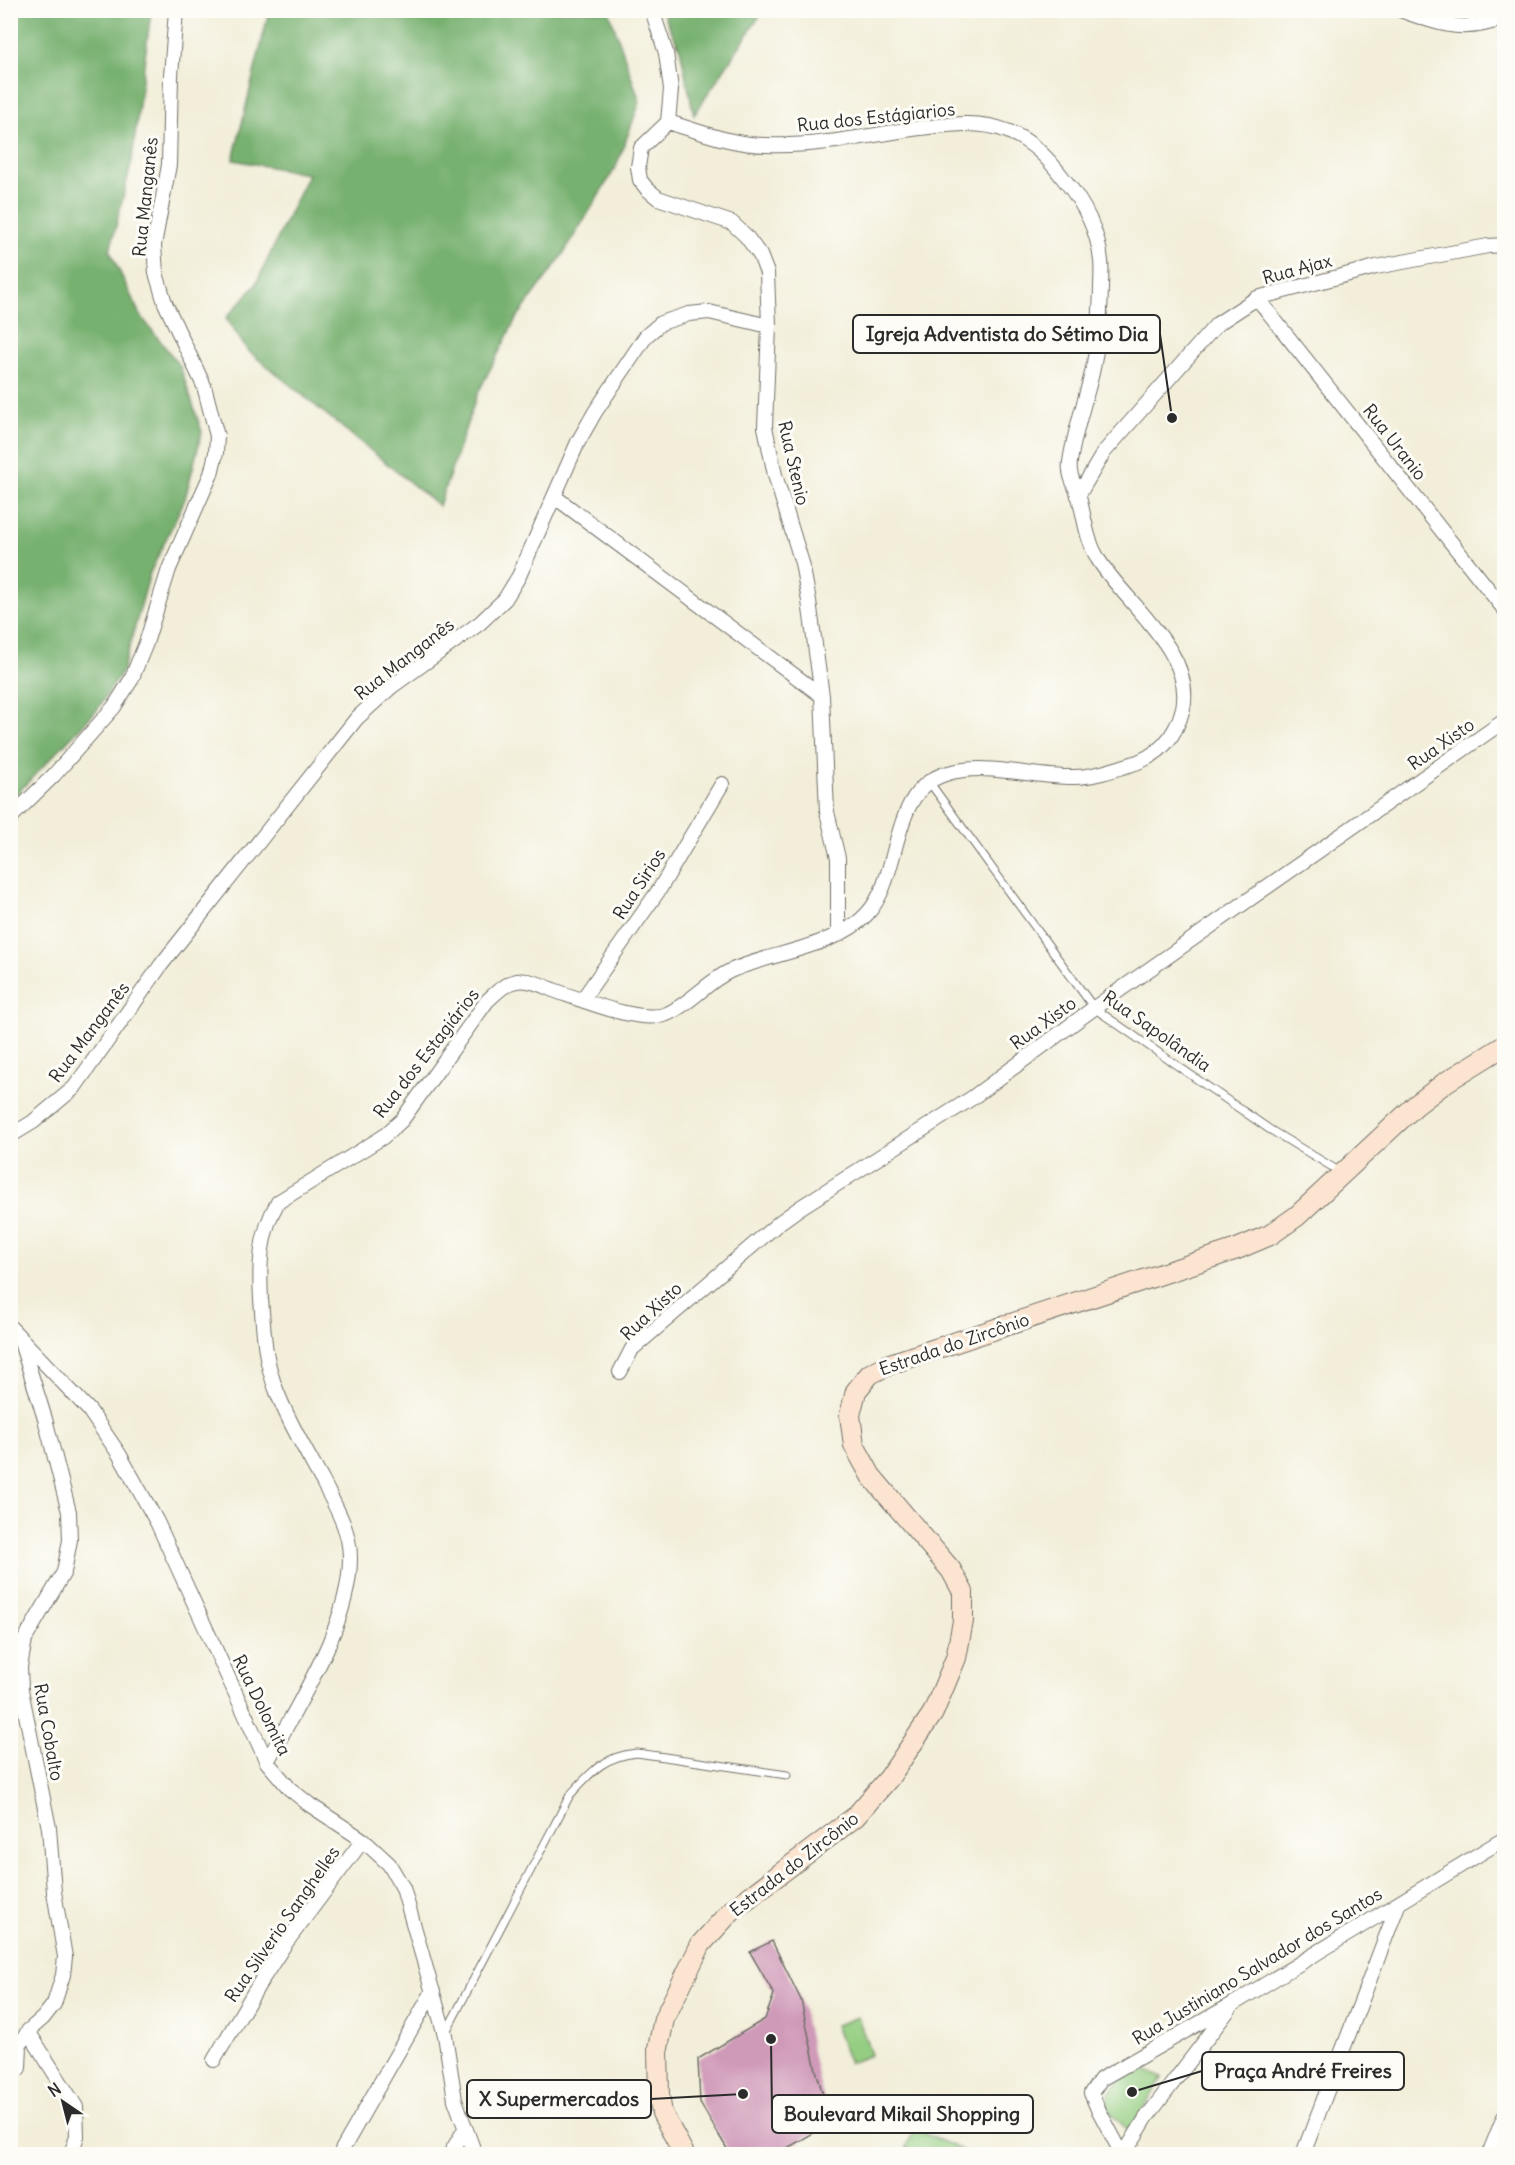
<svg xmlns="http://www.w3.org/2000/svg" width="1515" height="2165" viewBox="0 0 1515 2165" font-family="Delius,sans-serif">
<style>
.green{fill:#94ce82;stroke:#607c56;stroke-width:1.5}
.forest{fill:#77b170;stroke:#516e4e;stroke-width:1.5}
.building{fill:#cf99b8}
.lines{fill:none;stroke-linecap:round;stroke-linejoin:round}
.lane-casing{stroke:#716f68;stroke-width:9}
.street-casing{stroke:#716f68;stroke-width:16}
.secondary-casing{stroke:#716f68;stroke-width:22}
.lane{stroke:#fff;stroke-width:7}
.street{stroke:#fff;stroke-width:14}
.secondary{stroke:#fce5d0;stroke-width:20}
.labels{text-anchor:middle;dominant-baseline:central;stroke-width:6;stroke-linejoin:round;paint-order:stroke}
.street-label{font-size:18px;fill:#2b2b2b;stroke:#fdfcf7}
.leader{fill:none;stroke:#2b2b2b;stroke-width:2}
.callout-dot{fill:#2b2b2b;stroke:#fdfcf7;stroke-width:2}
.callout{fill:#fdfcf7;stroke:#2b2b2b;stroke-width:2}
.callout-label{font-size:20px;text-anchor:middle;font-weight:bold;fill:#2b2b2b}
</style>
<rect width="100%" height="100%" fill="#fdfcf7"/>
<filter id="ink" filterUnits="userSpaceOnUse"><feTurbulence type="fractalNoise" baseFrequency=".0167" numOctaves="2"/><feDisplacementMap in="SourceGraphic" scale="12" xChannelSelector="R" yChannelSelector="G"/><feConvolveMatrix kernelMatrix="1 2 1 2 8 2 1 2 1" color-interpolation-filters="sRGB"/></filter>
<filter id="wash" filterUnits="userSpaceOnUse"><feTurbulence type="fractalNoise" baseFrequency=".008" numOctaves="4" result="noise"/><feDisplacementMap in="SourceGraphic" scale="24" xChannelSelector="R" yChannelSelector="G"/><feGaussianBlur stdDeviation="1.35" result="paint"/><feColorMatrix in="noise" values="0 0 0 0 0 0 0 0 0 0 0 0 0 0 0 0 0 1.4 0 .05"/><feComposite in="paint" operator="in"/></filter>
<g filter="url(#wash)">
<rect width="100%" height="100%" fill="#f2eed9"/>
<path class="green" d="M 858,2017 L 871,2055 L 849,2063 L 835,2025 Z
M 1139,2067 L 1162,2078 L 1130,2131 C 1091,2101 1107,2090 1139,2067 Z
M 914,2129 L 971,2154 L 904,2154 Z"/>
<path class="forest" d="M 11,10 L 151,11 L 132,160 L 110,251 L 140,315 L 180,366 L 202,432 L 185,499 L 150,573 L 123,670 L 97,710 L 11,800 Z
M 269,11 L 609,11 L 640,102 L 616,167 L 562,256 L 516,319 L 477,395 L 439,506 L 247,350 L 226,318 L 255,286 L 308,174 L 233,160 Z
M 662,11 L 763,11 L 694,115 L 680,49 Z"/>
<g id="blocks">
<path class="building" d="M 772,1941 L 801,2000 L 816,2070 L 831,2123 L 777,2154 L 730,2154 L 700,2103 L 698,2059 L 765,2019 L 774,1994 L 750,1952 Z"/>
</g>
</g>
<g filter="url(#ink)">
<use href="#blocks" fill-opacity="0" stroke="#716f68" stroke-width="1.5"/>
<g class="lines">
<defs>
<path id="lane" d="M 930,783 L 1094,1008 L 1269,1129 L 1342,1173
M 446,2032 L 570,1795 C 591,1772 604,1756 637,1753 L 787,1775"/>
<path id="street" d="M 652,10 L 666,53 L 671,89 L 668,122 L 641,148 L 638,167 L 640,180 L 647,189 L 658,198 L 732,223 L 746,236 L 760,255 L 767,273 L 769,326 L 765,427 L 775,475 L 802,563 L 809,601 L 822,696 L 827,812 L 838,858 L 838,935
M 1400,10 C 1441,24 1462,34 1504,18
M 1257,298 L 1504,609
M 1078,496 L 1104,452 L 1217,324 L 1257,298 L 1376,267 L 1488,246 L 1504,245
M 555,497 L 822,696
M 10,818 L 54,775 L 114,707 L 131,680 L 146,643 L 169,569 L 211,474 L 216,453 L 217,436 L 204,386 L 165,303 L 156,273 L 154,245 L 169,165 L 171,76 L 176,10
M 582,1000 L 659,890 L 722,784
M 10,1136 L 33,1122 L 74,1088 L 161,965 L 357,718 L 391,687 L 480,623 L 505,599 L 519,576 L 578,442 L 595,412 L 646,336 L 661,323 L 689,314 L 709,312 L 769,326
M 10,1327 L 89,1410 L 119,1454 L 157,1522 L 267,1762 L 290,1789 L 310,1805 L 363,1840 L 389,1864 L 403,1888 L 445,2035 L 455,2100 L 475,2154
M 620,1372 L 632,1349 L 780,1222 L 801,1207 L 972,1098 L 1094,1008 L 1504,721
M 267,1762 C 298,1703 350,1625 350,1558 C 350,1529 335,1506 323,1482 C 307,1453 289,1423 277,1392 C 264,1359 264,1334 261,1299 C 259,1265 260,1232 278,1202 L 383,1137 L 402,1120 L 487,1001 C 496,993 505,983 517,981 C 529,979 542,985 553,990 C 580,999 644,1026 669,1013 C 691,1003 708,981 730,971 C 770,953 837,947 867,914 C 903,875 888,792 945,774 C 987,761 1032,778 1075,777 C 1093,777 1112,770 1129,765 C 1158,757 1176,737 1183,708 C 1195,652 1124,602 1098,559 C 1086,539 1085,519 1079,497 C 1075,485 1068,475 1070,462 C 1074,434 1083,408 1090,381 C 1098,351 1100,320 1101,289 C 1101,280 1102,270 1101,261 C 1098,229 1083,202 1063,178 C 1048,158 1031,140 1007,131 C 977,118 937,126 906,130 C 860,137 813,147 767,145 C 733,145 701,132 668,122
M 28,2031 L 76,2107 L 77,2136 L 71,2154
M 214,2060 L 261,1981 L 285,1944 L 363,1840
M 19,2068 L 20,2045 L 28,2031 L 43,2018 L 54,2004 L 63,1975 L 65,1957 L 54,1892 L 49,1828 L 21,1690 L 20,1667 L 25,1639 L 64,1572 L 70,1540 L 69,1512 L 45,1419 L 20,1339
M 342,2150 L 433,1991
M 450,2154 L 465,2129
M 1122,2154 L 1097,2107 L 1091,2093 L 1101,2079 L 1233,2004 L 1504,1839
M 1124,2154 L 1146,2118 L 1230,2008
M 1303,2154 L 1398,1905
M 1489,2154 L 1504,2117"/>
<path id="secondary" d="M 684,2154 L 662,2113 L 659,2096 L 658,2048 L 664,2019 L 701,1944 L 731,1911 L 855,1817 L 889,1778 L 933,1713 L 956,1658 L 963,1621 L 963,1592 L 951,1570 L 871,1476 L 854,1445 L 850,1415 L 856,1391 L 870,1374 L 890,1364 L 1237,1249 L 1270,1235 L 1297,1216 L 1416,1105 L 1446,1082 L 1504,1046"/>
</defs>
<use href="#lane" class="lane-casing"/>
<use href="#street" class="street-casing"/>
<use href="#secondary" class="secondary-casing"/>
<use href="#lane" class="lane"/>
<use href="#street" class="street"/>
<use href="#secondary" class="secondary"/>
</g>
</g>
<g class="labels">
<g class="street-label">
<text transform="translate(876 117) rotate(-6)">Rua dos Estágiarios</text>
<text transform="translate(145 197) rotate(-84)">Rua Manganês</text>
<text transform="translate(1297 269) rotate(-15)">Rua Ajax</text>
<text transform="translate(1395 442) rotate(52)">Rua Uranio</text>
<text transform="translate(794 463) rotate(77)">Rua Stenio</text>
<text transform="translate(404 659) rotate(-38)">Rua Manganês</text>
<text transform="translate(1441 744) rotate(-35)">Rua Xisto</text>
<text transform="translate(639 884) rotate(-57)">Rua Sirios</text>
<text transform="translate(1043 1023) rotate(-36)">Rua Xisto</text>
<text transform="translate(1157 1031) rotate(35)">Rua Sapolândia</text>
<text transform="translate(89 1032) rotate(-53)">Rua Manganês</text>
<text transform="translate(426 1053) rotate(-52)">Rua dos Estagiários</text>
<text transform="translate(651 1311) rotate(-43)">Rua Xisto</text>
<text transform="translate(954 1344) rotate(-19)">Estrada do Zircônio</text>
<text transform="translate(262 1705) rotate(64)">Rua Dolomita</text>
<text transform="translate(49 1732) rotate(80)">Rua Cobalto</text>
<text transform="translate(794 1864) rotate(-38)">Estrada do Zircônio</text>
<text transform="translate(282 1924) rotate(-55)">Rua Silverio Sanghelles</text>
<text transform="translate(1257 1966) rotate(-31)">Rua Justiniano Salvador dos Santos</text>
</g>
</g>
<path class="leader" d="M1172 418L1160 334M1132 2092L1202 2071M743 2094L651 2099M771 2039L772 2114"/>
<g class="callout-dot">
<circle cx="1172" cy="418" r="6"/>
<circle cx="1132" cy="2092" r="6"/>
<circle cx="743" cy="2094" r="6"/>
<circle cx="771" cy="2039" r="6"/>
</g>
<g class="callout">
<rect x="853" y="315" width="307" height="38" rx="6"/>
<rect x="1202" y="2052" width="202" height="38" rx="6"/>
<rect x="467" y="2080" width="184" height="38" rx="6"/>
<rect x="772" y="2095" width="261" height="38" rx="6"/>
</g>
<g class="callout-label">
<text x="1007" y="341">Igreja Adventista do Sétimo Dia</text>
<text x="1303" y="2078">Praça André Freires</text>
<text x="559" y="2106">X Supermercados</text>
<text x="902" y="2121">Boulevard Mikail Shopping</text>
</g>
<rect width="1515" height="2165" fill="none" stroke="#fdfcf7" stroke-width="36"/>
<g transform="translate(63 2102) rotate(325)" stroke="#fdfcf7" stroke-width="4.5" paint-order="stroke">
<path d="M0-4.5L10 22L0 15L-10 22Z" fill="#2b2b2b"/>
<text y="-9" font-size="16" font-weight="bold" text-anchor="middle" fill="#2b2b2b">N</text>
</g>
</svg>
